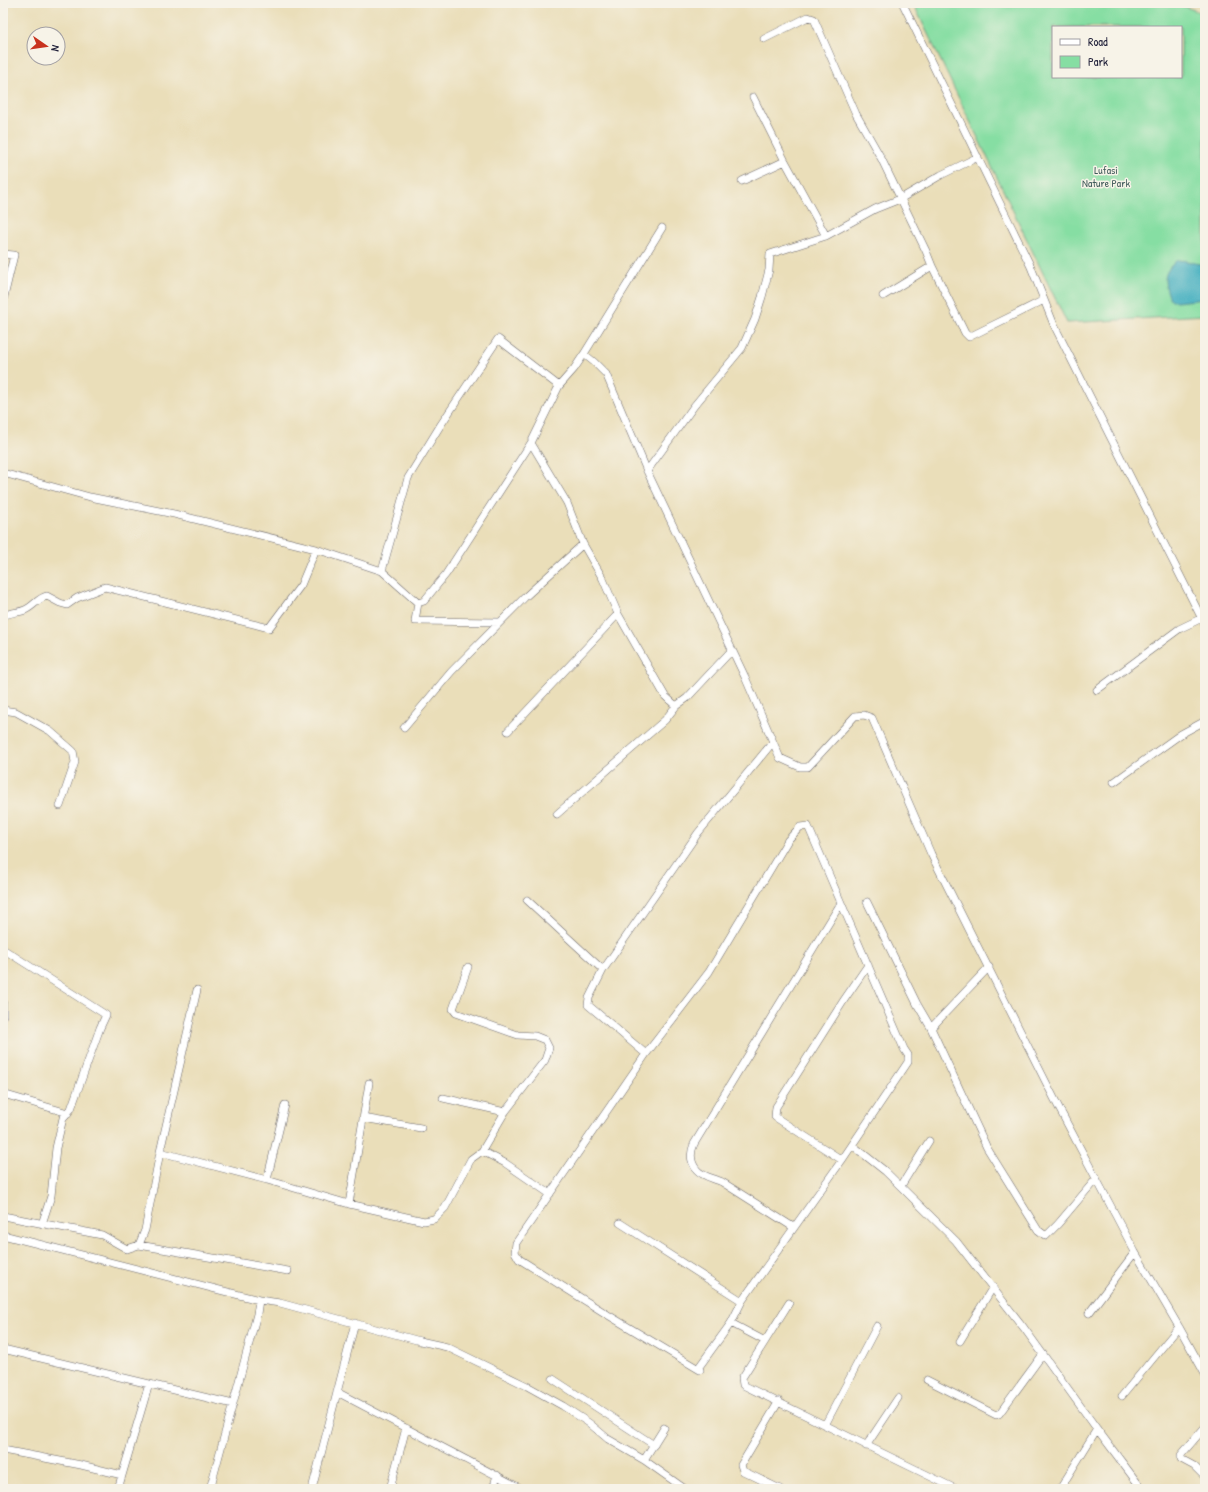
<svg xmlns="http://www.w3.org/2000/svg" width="1208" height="1492" viewBox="0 0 1208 1492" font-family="'Patrick Hand',sans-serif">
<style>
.green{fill:#86dea3;stroke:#54806f;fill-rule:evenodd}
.water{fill:#41aebf;stroke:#32687d}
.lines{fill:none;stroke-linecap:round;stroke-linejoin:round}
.minor-casing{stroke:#686467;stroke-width:8}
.minor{stroke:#fff;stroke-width:7}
.labels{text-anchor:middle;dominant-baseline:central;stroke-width:3;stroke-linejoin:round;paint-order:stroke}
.park-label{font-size:11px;fill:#405a5a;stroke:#f7f3e8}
</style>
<rect width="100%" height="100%" fill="#f7f3e8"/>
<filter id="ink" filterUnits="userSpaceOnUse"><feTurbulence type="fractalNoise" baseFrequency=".025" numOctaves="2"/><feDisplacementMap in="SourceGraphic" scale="8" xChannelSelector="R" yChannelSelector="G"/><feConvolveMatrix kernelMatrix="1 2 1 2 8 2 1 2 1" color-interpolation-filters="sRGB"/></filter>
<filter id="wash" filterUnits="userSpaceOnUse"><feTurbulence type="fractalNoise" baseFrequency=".012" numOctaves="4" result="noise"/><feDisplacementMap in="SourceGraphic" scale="16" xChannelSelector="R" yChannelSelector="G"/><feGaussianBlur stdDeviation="0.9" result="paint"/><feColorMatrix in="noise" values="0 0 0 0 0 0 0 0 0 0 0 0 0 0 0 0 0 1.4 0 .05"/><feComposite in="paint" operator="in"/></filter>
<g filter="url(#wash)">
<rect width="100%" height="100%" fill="#eadeb9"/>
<path class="green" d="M 913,3 L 1175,3 L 1205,14 L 1205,315 L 1067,323 ZM 1053,27 L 1181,27 L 1181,77 L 1053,77 Z"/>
<path class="water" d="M 1177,260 C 1188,260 1195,264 1205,265 L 1205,299 L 1176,302 L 1170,299 C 1163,280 1162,274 1177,260 Z"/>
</g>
<g filter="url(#ink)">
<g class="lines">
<defs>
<path id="minor" d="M 903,4 L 1031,267 L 1054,325 L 1205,625
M 764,39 L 808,17 L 814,19 L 856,114 L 881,158 L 926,251 L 932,266 L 883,296
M 753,97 L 785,161 L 826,236
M 742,181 L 785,161
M 3,254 L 14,255 L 3,301
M 932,266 L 965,333 L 969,337 L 1044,300
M 584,354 L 594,362 L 606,374 L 647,471 L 745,677 L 780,758 L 800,767 L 808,767 L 855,716 L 864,715 L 872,718 L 931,854 L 1060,1110 L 1135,1252 L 1179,1327 L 1205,1374
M 531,443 L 567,503 L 583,544 L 603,579 L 618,614 L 665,696 L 676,706
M 647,471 L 694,406 L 742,348 L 755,319 L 762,297 L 769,270 L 770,254 L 826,236 L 875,209 L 900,199 L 941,175 L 978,157
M 3,473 L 90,497 L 174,514 L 316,549 L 382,571 L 418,603 L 424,601 L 446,574 L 531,443 L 559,386 L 574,369 L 584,354 L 662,228
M 382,571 L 408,478 L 440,426 L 498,339 L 559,386
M 418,603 L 415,621 L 500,622
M 3,616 C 10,612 18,613 25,610 C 34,606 38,598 47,596 L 60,603 L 67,605 L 77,598 L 105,587 L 269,628 L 301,585 L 316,549
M 1097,690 L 1179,629 L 1202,618
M 3,710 L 16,712 L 50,731 L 73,751 L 75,762 L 60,806
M 404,728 L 451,672 L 525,597 L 583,544
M 508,731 L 618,614
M 1114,782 L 1181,734 L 1205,721
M 557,814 L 665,720 L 676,706 L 687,698 L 732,650
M 808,826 L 904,1049 L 908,1055 L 908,1062 L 842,1160 L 742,1301 L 731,1323 L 699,1367 L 700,1370 L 608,1315 L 519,1259 L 515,1252 L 516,1243 L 646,1054 L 709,972 L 788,840 L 800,827 Z
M 527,900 L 603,970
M 867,902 L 917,1004 L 931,1028 L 987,1148 L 1038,1230 L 1046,1236 L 1058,1224 L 1096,1179
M 3,949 L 106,1015 L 100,1028 L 71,1109 L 63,1118 L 56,1148 L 51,1196 L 42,1224
M 3,1004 L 3,1015
M 931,1028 L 989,967
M 646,1054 L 588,1005 L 589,998 L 603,970 L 698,833 L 773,742
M 3,1094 L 68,1113
M 443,1098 L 505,1112
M 363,1118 L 421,1128
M 852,1145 L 885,1171 L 956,1241 L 1024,1328 L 1097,1429 L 1142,1489
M 482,1151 L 505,1163 L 550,1194
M 160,1152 L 267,1180 L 349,1204 L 424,1221 L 434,1219 L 445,1208 L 471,1159 L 482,1151 L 505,1112 L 545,1060 L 549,1048 L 545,1040 L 535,1036 L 518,1035 L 456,1013 L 453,1009 L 468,967
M 842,1160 L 775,1117 L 776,1107 L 844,1000 L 868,965
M 267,1180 L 285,1105
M 901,1186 L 929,1141
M 349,1204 L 369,1083
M 3,1216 L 102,1235 L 127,1249 L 139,1245 L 288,1271
M 620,1223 L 742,1301
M 793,1227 C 769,1212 746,1197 722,1182 C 714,1178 703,1177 697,1170 C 690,1162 690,1153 694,1144 L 841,903
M 3,1235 L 259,1300 L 280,1303 L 420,1341 L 447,1347 L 527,1386 L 563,1406 L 589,1423 L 608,1439 L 644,1460 L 685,1489
M 139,1245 L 145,1230 L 160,1152 L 197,990
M 789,1303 L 742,1378 L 743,1385 L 956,1489
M 1089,1313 L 1135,1252
M 731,1323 L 765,1341
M 960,1341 L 993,1287
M 3,1349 L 233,1404
M 553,1379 L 654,1445
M 927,1380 L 996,1415 L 999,1414 L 1043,1354
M 337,1392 L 522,1489
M 1122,1396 L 1179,1327
M 779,1401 L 741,1465 L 743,1471 L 780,1489
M 825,1425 L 877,1326
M 1205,1427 L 1181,1455 L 1181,1459 L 1194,1466 L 1205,1477
M 866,1446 L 898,1398
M 3,1450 L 81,1465 L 122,1475
M 644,1460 L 664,1428
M 118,1489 L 149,1384
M 210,1489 L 257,1314 L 259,1300
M 312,1489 L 355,1323
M 390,1489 L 406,1428
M 493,1489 L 497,1475
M 1060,1489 L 1097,1429"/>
</defs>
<use href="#minor" class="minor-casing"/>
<use href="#minor" class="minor"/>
</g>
</g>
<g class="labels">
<g class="park-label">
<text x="1106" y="170">Lufasi<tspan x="1106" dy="13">Nature Park</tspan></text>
</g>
</g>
<rect width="1208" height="1492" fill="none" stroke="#f7f3e8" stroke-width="16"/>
<rect x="1052" y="26" width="130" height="52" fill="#f7f3e8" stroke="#a29fa3"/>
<rect x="1060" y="39" width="20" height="6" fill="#ffffff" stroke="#a29fa3"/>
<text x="1088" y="46" font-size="12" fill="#22223b">Road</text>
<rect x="1060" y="56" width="20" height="12" fill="#86dea3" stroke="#a29fa3"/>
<text x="1088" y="66" font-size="12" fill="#22223b">Park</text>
<g transform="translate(46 46) rotate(103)"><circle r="19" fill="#f7f3e8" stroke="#a29fa3"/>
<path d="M0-3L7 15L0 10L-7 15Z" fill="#c8321e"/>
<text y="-6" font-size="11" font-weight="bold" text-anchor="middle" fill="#22223b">N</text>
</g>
</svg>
